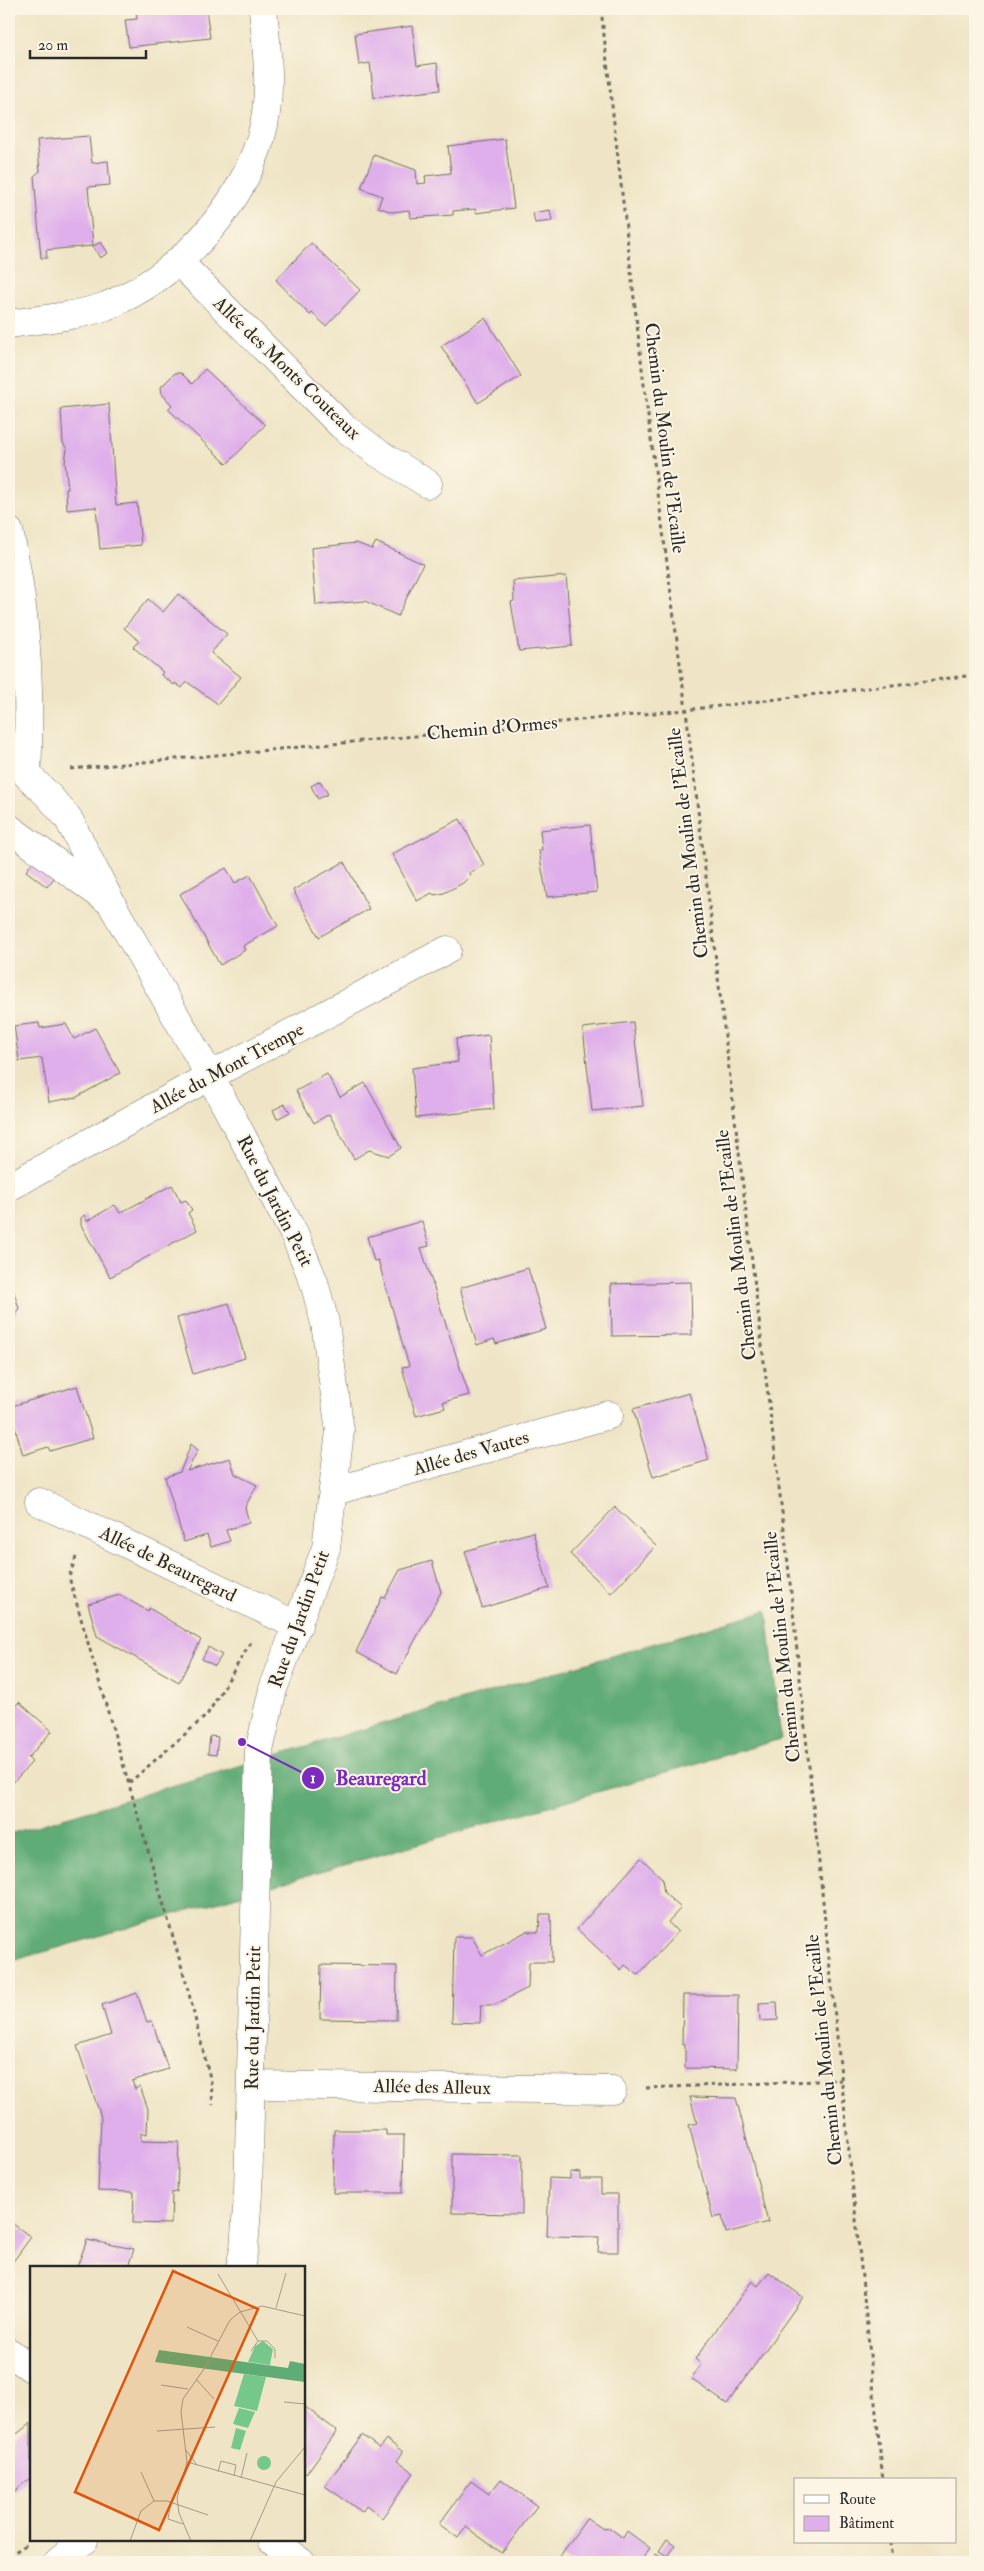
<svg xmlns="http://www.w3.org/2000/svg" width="984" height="2571" viewBox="0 0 984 2571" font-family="'IM FELL Double Pica',serif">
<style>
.forest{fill:#60ac76;stroke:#466c50}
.building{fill:#dfafeb}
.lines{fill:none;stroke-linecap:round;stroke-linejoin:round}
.street-casing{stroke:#706c61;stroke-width:29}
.path{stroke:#706c61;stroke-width:3;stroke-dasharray:4 4;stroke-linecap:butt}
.street{stroke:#fff;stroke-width:28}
.labels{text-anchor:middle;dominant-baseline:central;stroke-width:4;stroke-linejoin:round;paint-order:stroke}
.street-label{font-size:19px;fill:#2b2b2b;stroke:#fcf5e5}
.inset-road{fill:none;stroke:#a19b88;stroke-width:1}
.view{fill:#df570e;fill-opacity:0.15;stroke:#df570e;stroke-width:2.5}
.inset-edge{fill:none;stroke:#2b2b2b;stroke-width:2.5}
.leader{fill:none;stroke:#7b2cbf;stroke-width:2}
.callout-dot{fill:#7b2cbf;stroke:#fcf5e5;stroke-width:2}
.mark-label{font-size:15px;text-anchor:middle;font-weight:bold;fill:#fff}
.callout-label{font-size:20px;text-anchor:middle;font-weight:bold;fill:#7b2cbf;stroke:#fcf5e5;stroke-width:4;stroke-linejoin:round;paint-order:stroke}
</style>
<rect width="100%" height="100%" fill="#fcf5e5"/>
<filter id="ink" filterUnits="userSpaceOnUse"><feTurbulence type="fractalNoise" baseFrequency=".02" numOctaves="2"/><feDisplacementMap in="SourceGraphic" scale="10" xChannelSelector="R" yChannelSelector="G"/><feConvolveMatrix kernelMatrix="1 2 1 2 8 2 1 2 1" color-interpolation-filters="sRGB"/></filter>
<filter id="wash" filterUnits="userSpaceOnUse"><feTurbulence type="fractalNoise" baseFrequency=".0096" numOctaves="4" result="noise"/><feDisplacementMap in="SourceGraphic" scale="20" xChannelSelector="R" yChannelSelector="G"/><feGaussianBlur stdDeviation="1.12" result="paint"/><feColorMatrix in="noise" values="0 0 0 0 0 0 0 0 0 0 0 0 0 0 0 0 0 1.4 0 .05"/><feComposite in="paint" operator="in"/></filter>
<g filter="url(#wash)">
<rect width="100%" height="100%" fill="#efe5c6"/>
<path class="forest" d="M 767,1610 L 781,1739 L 9,1962 L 9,1834 Z"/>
<g id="blocks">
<path class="building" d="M 136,9 L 206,9 L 210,38 L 129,47 L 125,20 L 137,19 Z
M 412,26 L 417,66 L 437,63 L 440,90 L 374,98 L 370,63 L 359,65 L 355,34 Z
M 89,136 L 92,163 L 108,161 L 110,185 L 88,187 L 93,246 L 46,250 L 47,258 L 41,258 L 34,176 L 40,171 L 37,140 Z
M 505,139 L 514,208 L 476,213 L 475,209 L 453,211 L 453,215 L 410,218 L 409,210 L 392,212 L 378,207 L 382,196 L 361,188 L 374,155 L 416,170 L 417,184 L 426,183 L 425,176 L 451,173 L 448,146 Z
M 550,210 L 552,221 L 535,223 L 533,213 Z
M 101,242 L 108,253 L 100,258 L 93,246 Z
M 311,243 L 360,290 L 326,326 L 312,313 L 310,315 L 276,280 Z
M 485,318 L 521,376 L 478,403 L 441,346 Z
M 205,369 L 265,425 L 227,464 L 168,409 L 172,405 L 162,394 L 161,387 L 175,373 L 181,373 L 192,384 Z
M 109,404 L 116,505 L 137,503 L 141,545 L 100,549 L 96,507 L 67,510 L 66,489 L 68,489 L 65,462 L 67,449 L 63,443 L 61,409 Z
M 376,542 L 423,564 L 398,616 L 365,601 L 316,605 L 311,548 L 356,543 L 372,549 Z
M 566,576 L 572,646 L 519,651 L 511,602 L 514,601 L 513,581 Z
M 178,594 L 227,634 L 211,653 L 241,677 L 218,704 L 187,682 L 182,688 L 175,683 L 174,685 L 161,675 L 163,672 L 133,647 L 139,641 L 124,628 L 148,599 L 163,612 Z
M 320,781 L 328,794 L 318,799 L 311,786 Z
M 460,819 L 484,865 L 469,873 L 470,876 L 463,883 L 444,893 L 434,895 L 432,893 L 417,901 L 392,854 Z
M 590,825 L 597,892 L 547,897 L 541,864 L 539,850 L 542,850 L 540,830 Z
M 33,862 L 54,878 L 47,887 L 26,871 Z
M 344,862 L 369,909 L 319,937 L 293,890 Z
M 226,868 L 235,883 L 250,875 L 278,926 L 243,946 L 245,950 L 220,965 L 180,894 Z
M 633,1022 L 643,1106 L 592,1111 L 583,1028 Z
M 39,1023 L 40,1028 L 66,1024 L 74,1039 L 95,1028 L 120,1073 L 77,1097 L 49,1102 L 42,1058 L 19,1061 L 15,1032 L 14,1026 Z
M 489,1035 L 494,1109 L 416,1118 L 412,1068 L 458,1062 L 456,1039 Z
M 327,1074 L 340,1097 L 365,1083 L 401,1148 L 389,1156 L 369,1150 L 354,1159 L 329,1114 L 314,1123 L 296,1091 Z
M 285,1104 L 290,1112 L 277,1119 L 273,1110 Z
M 172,1185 L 181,1202 L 186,1200 L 192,1210 L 188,1213 L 197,1230 L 110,1277 L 81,1225 L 81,1218 L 84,1215 L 87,1221 L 115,1205 L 120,1213 Z
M 422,1221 L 429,1246 L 421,1248 L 469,1395 L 443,1402 L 445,1408 L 416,1416 L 402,1367 L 409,1366 L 378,1260 L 374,1261 L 367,1237 Z
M 528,1268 L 546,1329 L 496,1344 L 494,1339 L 477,1345 L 460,1288 Z
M 9,1278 L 19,1308 L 15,1315 L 9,1317 Z
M 691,1282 L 692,1335 L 612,1336 L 611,1284 Z
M 229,1303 L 245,1358 L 193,1374 L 177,1318 Z
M 77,1386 L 93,1438 L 50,1451 L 48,1447 L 23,1455 L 9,1407 Z
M 689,1393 L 709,1460 L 653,1477 L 633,1409 Z
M 191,1444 L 198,1450 L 187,1471 L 230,1458 L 235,1474 L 257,1485 L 245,1507 L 249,1523 L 226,1530 L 230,1541 L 211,1547 L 207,1535 L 184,1542 L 165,1477 L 180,1472 Z
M 615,1507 L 656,1546 L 611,1593 L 570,1554 Z
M 533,1532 L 549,1588 L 482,1608 L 465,1551 Z
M 432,1561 L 441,1592 L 397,1674 L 356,1652 L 382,1597 L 385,1598 L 400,1570 Z
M 120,1595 L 148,1611 L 149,1608 L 201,1640 L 179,1682 L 97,1636 L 88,1604 Z
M 208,1647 L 222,1655 L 215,1666 L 202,1659 Z
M 19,1702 L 52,1731 L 28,1758 L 32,1762 L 9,1787 L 9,1713 Z
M 210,1736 L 218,1737 L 216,1755 L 208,1754 Z
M 641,1858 L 662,1878 L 664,1893 L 681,1908 L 668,1922 L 678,1932 L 638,1975 L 625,1965 L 621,1970 L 577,1929 Z
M 540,1914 L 551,1914 L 552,1962 L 529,1962 L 528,1988 L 494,2005 L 481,2005 L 480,2023 L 452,2022 L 454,1937 L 472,1937 L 482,1955 L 529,1930 L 529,1932 L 539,1932 Z
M 321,1965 L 397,1966 L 396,2020 L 320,2019 Z
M 137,1993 L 147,2022 L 152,2021 L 168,2069 L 132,2081 L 135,2089 L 140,2086 L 148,2109 L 147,2134 L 141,2133 L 141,2141 L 179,2142 L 177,2192 L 172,2193 L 171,2224 L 133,2223 L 134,2192 L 98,2191 L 101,2117 L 77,2046 L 111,2035 L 102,2005 Z
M 683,1995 L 738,1995 L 737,2069 L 685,2068 L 685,2044 L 682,2044 Z
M 777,2002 L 778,2020 L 760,2021 L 759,2003 Z
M 690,2097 L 736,2098 L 768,2222 L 726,2233 L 722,2216 L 713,2218 L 689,2125 L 697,2123 Z
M 334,2130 L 386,2130 L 386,2135 L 404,2135 L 403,2193 L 333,2193 Z
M 452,2154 L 522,2155 L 522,2214 L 452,2213 Z
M 570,2172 L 580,2173 L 580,2179 L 601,2179 L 601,2194 L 618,2194 L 618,2252 L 598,2252 L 599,2237 L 547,2236 L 549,2178 L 570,2179 Z
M 9,2221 L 31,2237 L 9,2267 Z
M 87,2240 L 134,2249 L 128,2267 L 77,2267 Z
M 769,2272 L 803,2297 L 727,2404 L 691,2379 L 701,2364 L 695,2359 L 752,2281 L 758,2286 Z
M 304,2406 L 337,2431 L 306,2474 L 304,2472 Z
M 31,2423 L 31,2477 L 9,2496 L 9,2440 Z
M 362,2435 L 379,2448 L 386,2439 L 403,2452 L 397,2461 L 414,2473 L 382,2518 L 366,2506 L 362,2512 L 325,2486 Z
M 501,2479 L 537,2506 L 502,2553 L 466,2527 L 458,2538 L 439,2524 L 471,2481 L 489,2494 Z
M 587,2518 L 603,2529 L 610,2528 L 623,2538 L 627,2531 L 650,2548 L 640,2562 L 568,2562 L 560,2556 Z
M 667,2539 L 675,2545 L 667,2556 L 659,2551 Z
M 656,2554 L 665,2560 L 663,2562 L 650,2562 Z"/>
</g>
</g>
<g filter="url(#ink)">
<use href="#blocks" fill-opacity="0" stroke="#706c61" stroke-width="1"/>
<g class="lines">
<defs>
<path id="street" d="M 178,261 L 341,425 L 378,453 L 428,484
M 9,324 C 38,320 79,316 106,306 C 177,277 239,211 261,137 C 273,95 267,51 263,9
M 9,531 C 27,610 31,694 27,775
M 27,775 L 47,794 L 68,818 L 111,903 L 210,1076 L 295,1236 L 314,1282 L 325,1323 L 340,1431 L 326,1548 L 273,1689 L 259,1751 L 248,2194 L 244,2249 L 240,2267
M 9,828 L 106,899
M 9,1187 L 210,1076 L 447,950
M 334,1491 L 609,1415
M 39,1502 L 298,1626
M 252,2085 L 612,2090
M 9,2352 L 31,2368
M 271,2540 L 301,2562
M 58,2562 L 84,2540"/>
</defs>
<use href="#street" class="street-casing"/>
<path class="path" d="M 601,9 L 643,377 L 686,710 L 787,1554 L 883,2480
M 71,769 L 686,710 L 975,675
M 76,1557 L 69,1577 L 186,1982 L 211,2082 L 213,2105
M 129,1783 L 207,1715 L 251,1642
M 646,2088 L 841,2080
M 890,2542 L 892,2562
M 9,2556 L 27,2544"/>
<use href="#street" class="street"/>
</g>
</g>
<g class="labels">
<g class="street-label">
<text transform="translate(287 368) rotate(44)">Allée des Monts Couteaux</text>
<text transform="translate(665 438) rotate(83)">Chemin du Moulin de l'Ecaille</text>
<text transform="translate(492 728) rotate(-5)">Chemin d'Ormes</text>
<text transform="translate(688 843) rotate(-97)">Chemin du Moulin de l'Ecaille</text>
<text transform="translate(227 1068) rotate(-28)">Allée du Mont Trempe</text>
<text transform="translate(275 1201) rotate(63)">Rue du Jardin Petit</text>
<text transform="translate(736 1245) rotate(-97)">Chemin du Moulin de l'Ecaille</text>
<text transform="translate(471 1453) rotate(-16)">Allée des Vautes</text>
<text transform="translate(168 1564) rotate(26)">Allée de Beauregard</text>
<text transform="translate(299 1619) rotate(-70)">Rue du Jardin Petit</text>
<text transform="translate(782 1647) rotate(-96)">Chemin du Moulin de l'Ecaille</text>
<text transform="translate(253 2018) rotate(-89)">Rue du Jardin Petit</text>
<text transform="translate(824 2050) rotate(-96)">Chemin du Moulin de l'Ecaille</text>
<text transform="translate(432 2087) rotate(1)">Allée des Alleux</text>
</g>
</g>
<g transform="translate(30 2266)">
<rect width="275" height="275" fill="#efe5c6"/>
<path d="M 233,75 L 243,83 L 240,99 L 218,96 L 225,80 ZM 214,108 L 236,111 L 227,145 L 204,140 ZM 209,142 L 225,146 L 218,162 L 203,158 ZM 206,162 L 216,165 L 210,184 L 201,182 ZM227 197a7 7 0 1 1 14 0a7 7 0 1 1-14 0Z" fill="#75c88a"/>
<path d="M 129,84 L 258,102 L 260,95 L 275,98 L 275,116 L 125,96 Z" fill="#60ac76"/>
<path class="inset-road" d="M 188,8 L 228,75M 246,42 L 256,7M 157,61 L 188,75M 221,85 L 228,75 L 237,75 L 245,83 L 245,92M 166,113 L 184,133M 131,119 L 158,123M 254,136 L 275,138M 127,165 L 185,161M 155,183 L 167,199M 157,196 L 151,146 L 153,133 L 174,103 L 200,54 L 210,46 L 232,40 L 275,50M 157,196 L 275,229M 157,196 L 147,232 L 149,247 L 161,275M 111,206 L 124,235M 188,206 L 191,195 L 206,199 L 204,210M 211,212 L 217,187M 141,236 L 138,253 L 153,258M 100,275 L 111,245 L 124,235 L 137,235 L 178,249M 220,275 L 246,216 L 275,181"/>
<path class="view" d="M 143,5 L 228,43 L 129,264 L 45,226 Z"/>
<rect width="275" height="275" class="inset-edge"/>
</g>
<path class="leader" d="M242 1742L313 1778"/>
<g class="callout-dot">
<circle cx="242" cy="1742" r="5"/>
<circle cx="313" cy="1778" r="12"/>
</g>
<g class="mark-label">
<text x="313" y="1783">1</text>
</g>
<g class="callout-label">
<text x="381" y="1785">Beauregard</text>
</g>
<rect width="984" height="2571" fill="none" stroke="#fcf5e5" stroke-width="30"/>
<rect x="794" y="2478" width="162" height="65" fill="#fcf5e5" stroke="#a8a49b"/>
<rect x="804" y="2495" width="25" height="8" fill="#ffffff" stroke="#a8a49b"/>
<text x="839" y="2504" font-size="15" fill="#2b2b2b">Route</text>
<rect x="804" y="2516" width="25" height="15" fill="#dfafeb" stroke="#a8a49b"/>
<text x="839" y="2528" font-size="15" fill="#2b2b2b">Bâtiment</text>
<path d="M30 50v8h116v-8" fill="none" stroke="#2b2b2b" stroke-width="2.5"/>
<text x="38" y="50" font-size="15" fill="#2b2b2b" stroke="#fcf5e5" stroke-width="4" paint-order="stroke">20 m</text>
</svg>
